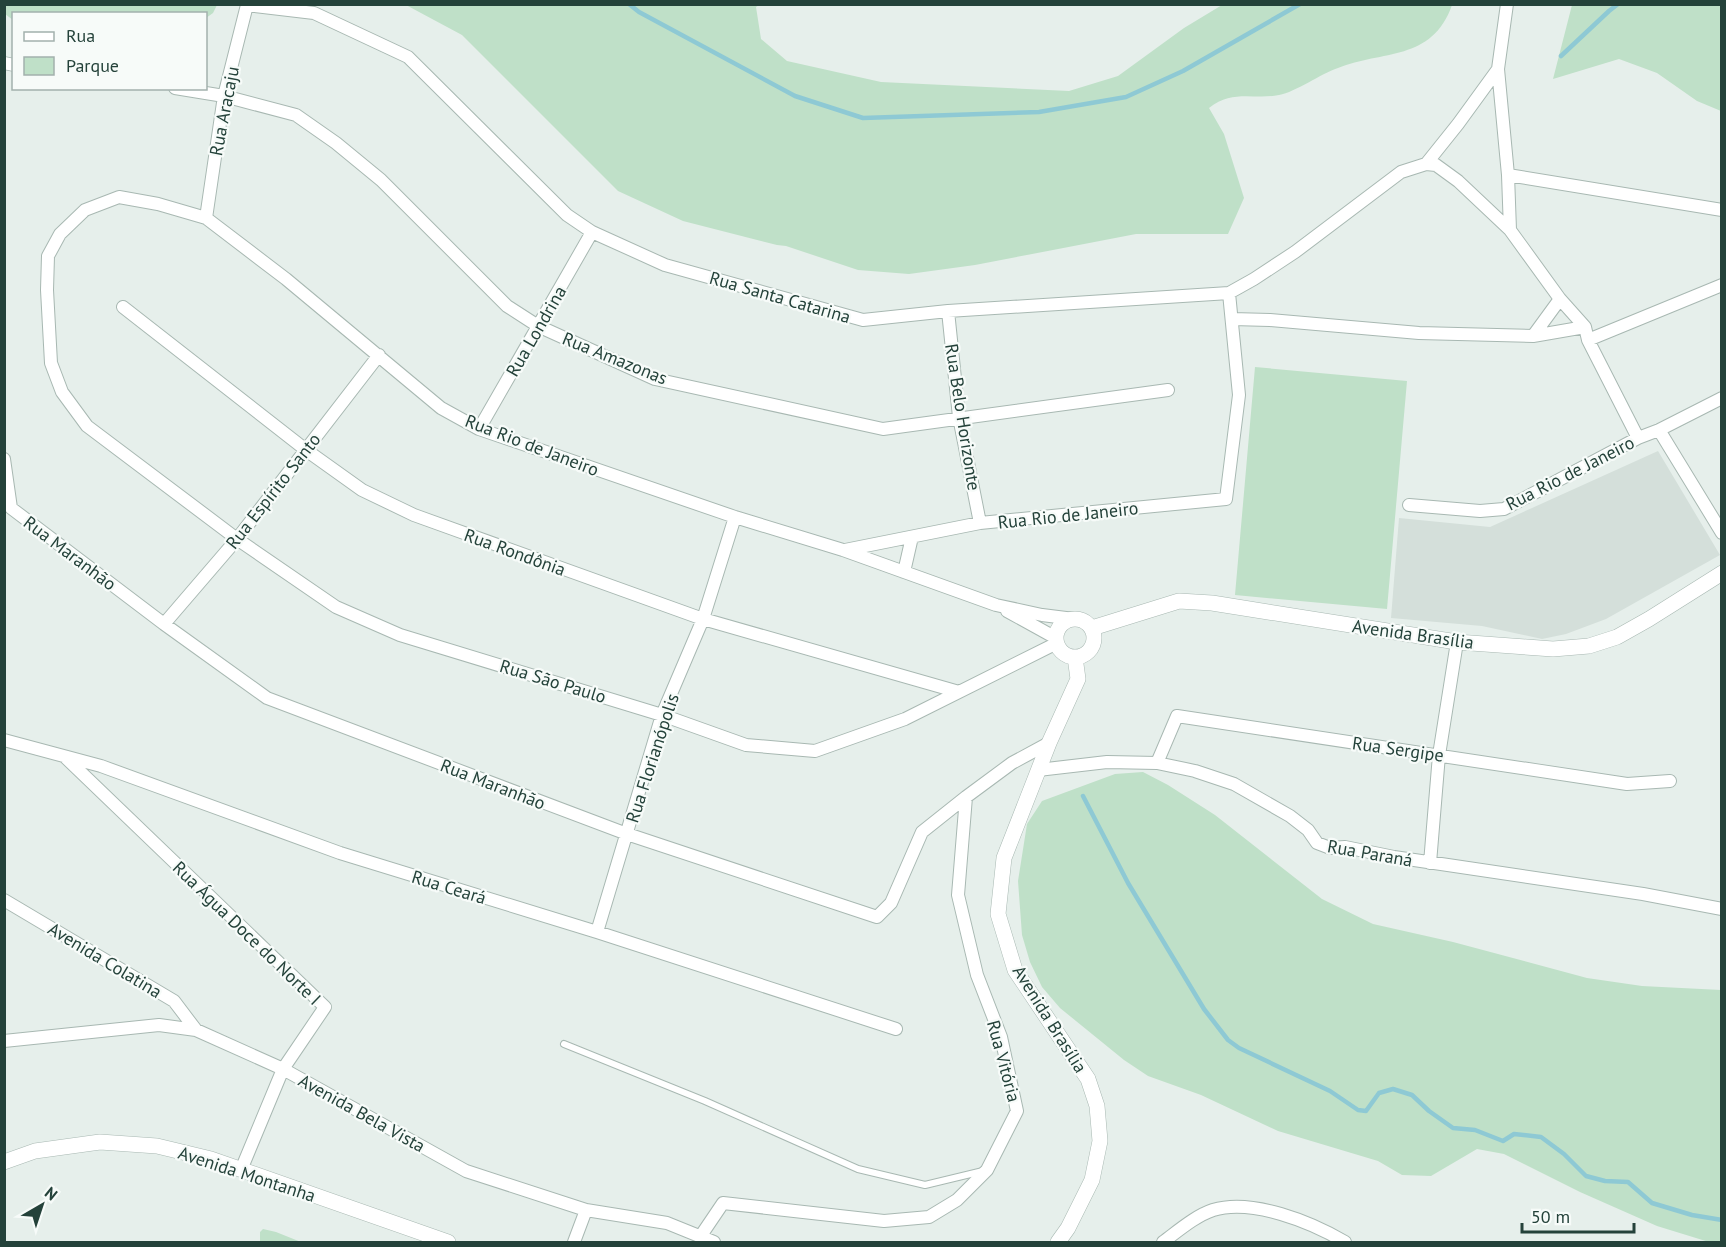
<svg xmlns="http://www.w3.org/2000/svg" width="1726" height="1247" viewBox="0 0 1726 1247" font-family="'PT Sans',sans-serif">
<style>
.built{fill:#d4dfda}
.green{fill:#bfe0c8}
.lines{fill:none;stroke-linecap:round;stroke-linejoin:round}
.stream{stroke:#8ec9d4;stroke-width:4.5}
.service-casing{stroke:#a8b8b2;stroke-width:8}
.minor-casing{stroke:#a8b8b2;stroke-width:14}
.tertiary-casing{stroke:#a8b8b2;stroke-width:16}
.service{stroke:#fff;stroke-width:6}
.minor{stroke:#fff;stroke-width:12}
.tertiary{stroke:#fff;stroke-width:15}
.labels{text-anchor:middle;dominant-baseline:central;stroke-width:4.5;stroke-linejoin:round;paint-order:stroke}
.street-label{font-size:18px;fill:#24423a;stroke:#f7fbf9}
</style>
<rect width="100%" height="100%" fill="#e6efeb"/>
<path class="built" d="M 1658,451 L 1720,555 L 1606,619 L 1566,634 L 1542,639 L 1482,626 L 1391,618 L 1399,518 L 1490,527 Z"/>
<path class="green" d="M 5,4 L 217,4 L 217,5 L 213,13 L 206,18 L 206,14 L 14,14 L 13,20 L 5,14 Z
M 406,5 L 759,5 L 756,7 L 761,39 L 787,61 L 881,82 L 1069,91 L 1118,76 L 1184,28 L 1222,5 L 1452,5 C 1432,62 1382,50 1338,68 C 1320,74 1296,92 1279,95 C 1253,100 1233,89 1209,108 L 1224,134 L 1244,198 L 1228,234 L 1136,234 L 975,265 L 909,274 L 858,270 L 786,246 L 777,245 L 683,221 L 618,191 L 462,35 Z
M 1572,5 L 1721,5 L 1721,111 L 1697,101 L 1657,73 L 1619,59 L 1553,79 Z
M 1255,367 L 1407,381 L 1387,609 L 1235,595 Z
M 1143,772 L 1168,785 L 1215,815 L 1322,899 L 1373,924 L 1453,942 L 1587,978 L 1642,986 L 1721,990 L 1721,1242 L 1709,1242 L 1657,1226 L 1580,1192 L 1504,1154 L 1477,1149 L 1431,1176 L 1402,1175 L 1378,1161 L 1278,1131 L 1201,1095 L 1148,1076 L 1124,1060 L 1060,1008 L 1042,987 L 1030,962 L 1022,935 L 1018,881 L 1027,824 L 1042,801 L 1115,774 Z
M 263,1229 L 276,1232 L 301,1242 L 260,1242 L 260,1232 Z"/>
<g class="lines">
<path class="stream" d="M 629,4 L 639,12 L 795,96 L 863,118 L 1039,112 L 1126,97 L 1183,71 L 1300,4
M 1561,56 L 1609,11 L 1618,4
M 1083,796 L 1128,883 L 1204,1009 L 1228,1040 L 1239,1048 L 1330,1091 L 1358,1110 L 1366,1111 L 1379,1093 L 1393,1089 L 1412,1095 L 1429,1111 L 1453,1128 L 1475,1130 L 1503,1141 L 1514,1134 L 1541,1137 L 1564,1154 L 1586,1176 L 1605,1181 L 1628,1182 L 1652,1203 L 1692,1215 L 1722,1220"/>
<defs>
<path id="service" d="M 564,1044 L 705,1101 L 858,1169 L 925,1185 L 983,1171"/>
<path id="minor" d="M 1507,4 L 1498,69 L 1508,175 L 1510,230
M 4,63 L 14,65
M 175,88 L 224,96 L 296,115 L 336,143 L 381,180 L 507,306 L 538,326 L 655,379 L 883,429 L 1168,390
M 1426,164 L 1458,124 L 1498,69
M 1508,175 L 1722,210
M 206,218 L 224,96 L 247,5 L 314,13 L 408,57 L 567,215 L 592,232 L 665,265 L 863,320 L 948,311 L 1229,293 L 1254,279 L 1295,252 L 1401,172 L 1426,164 L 1436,165 L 1458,181 L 1510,230 L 1560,299 L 1585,327 L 1588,340 L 1638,438
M 123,307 L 306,450 L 362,490 L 414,515 L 703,619 L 959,692
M 948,311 L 959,417 L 980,523
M 1232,319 L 1270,320 L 1419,333 L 1533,336 L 1585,327
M 1533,336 L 1560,299
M 1588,340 L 1722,285
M 479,429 L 592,232
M 1659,430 L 1722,533
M 4,459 L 11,508 L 164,624 L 267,698 L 627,834 L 877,917 L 891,903 L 922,832 L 966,797
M 1409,505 L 1480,511 L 1504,509 L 1638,438 L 1659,430 L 1722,398
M 845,550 L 980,523 L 1226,499 L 1239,395 L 1229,293
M 904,572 L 912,537
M 1007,611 L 1056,638
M 164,624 L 237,539 L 379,355
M 1057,643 L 905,719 L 815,751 L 746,745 L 662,715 L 400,635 L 336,607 L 237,539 L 87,426 L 62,392 L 51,363 L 47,290 L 48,256 L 60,234 L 85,210 L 119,197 L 158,204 L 206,218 L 286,279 L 441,408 L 479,429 L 735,517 L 843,550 L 996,605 L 1042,615 L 1074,619
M 4,740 L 101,766 L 340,853 L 597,932 L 896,1029
M 65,757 L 325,1007 L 283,1069 L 241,1170
M 1157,763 L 1177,716 L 1627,784 L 1670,781
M 1038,770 L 1107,762 L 1157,763 L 1195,771 L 1234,784 L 1290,816 L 1308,830 L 1317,843 L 1330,848 L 1345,847 L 1394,857 L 1643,894 L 1722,909
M 1430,863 L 1439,755 L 1457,642
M 4,900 L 174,1001 L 196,1030
M 597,932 L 662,715 L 703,619 L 735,517
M 4,1041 L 159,1025 L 196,1030 L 283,1069 L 466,1171 L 586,1210 L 667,1223 L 714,1242
M 700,1237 L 723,1203 L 884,1221 L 929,1217 L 957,1200 L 987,1170 L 1017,1111 L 1001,1037 L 977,975 L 958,895 L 966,797 L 1012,763 L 1049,743
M 574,1242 L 586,1210
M 1163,1242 C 1178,1231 1195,1216 1213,1210 C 1252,1198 1311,1222 1345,1242"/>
<path id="tertiary" d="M1056 638a19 19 0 1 1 38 0a19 19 0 1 1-38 0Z
M 1092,628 L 1179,601 L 1212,603 L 1457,642 L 1553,649 L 1589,646 L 1617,637 L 1649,619 L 1722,573
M 4,1162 L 35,1151 L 100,1142 L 157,1146 L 211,1159 L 448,1242
M 1058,1242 L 1068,1228 L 1092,1180 L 1100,1141 L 1097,1106 L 1088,1079 L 1015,970 L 998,914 L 1004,858 L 1049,743 L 1078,679 L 1075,657"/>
</defs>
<use href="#service" class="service-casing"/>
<use href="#minor" class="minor-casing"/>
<use href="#tertiary" class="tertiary-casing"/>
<use href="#service" class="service"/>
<use href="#minor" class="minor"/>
<use href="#tertiary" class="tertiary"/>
</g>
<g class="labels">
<g class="street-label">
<text transform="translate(224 111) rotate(-79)">Rua Aracaju</text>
<text transform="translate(780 297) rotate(16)">Rua Santa Catarina</text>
<text transform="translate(536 331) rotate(-60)">Rua Londrina</text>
<text transform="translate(615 358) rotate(22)">Rua Amazonas</text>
<text transform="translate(963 417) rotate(81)">Rua Belo Horizonte</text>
<text transform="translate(532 445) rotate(21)">Rua Rio de Janeiro</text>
<text transform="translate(1570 473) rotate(-27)">Rua Rio de Janeiro</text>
<text transform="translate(273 491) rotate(-52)">Rua Espírito Santo</text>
<text transform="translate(1068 515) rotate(-6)">Rua Rio de Janeiro</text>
<text transform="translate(515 552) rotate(20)">Rua Rondônia</text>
<text transform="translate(70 553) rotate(37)">Rua Maranhão</text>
<text transform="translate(1413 634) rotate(8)">Avenida Brasília</text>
<text transform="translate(553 681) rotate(17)">Rua São Paulo</text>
<text transform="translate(1398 749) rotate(8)">Rua Sergipe</text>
<text transform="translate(652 758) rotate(-72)">Rua Florianópolis</text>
<text transform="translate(493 784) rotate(21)">Rua Maranhão</text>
<text transform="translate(1370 853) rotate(10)">Rua Paraná</text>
<text transform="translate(449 887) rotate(17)">Rua Ceará</text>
<text transform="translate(247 933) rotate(44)">Rua Água Doce do Norte I</text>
<text transform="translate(105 960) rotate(31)">Avenida Colatina</text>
<text transform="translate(1050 1019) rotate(58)">Avenida Brasília</text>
<text transform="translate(1004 1061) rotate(75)">Rua Vitória</text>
<text transform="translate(362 1113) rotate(29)">Avenida Bela Vista</text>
<text transform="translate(247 1174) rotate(18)">Avenida Montanha</text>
</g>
</g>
<rect width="1726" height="1247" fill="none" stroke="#24423a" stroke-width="12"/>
<rect x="12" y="12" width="195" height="78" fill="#f7fbf9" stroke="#a3b1ad" stroke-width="1.5"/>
<rect x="24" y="32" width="30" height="9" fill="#ffffff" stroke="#a3b1ad" stroke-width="1.5"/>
<text x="66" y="42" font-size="18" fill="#24423a">Rua</text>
<rect x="24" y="57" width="30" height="18" fill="#bfe0c8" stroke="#a3b1ad" stroke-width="1.5"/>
<text x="66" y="72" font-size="18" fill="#24423a">Parque</text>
<g transform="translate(42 1205) rotate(39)" stroke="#f7fbf9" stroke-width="4.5" paint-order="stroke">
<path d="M0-4.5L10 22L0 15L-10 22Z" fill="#24423a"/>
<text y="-9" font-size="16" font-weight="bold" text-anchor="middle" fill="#24423a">N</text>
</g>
<path d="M1522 1223v9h112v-9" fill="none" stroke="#24423a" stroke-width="3"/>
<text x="1531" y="1223" font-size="18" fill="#24423a" stroke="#f7fbf9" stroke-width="4.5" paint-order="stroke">50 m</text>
</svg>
